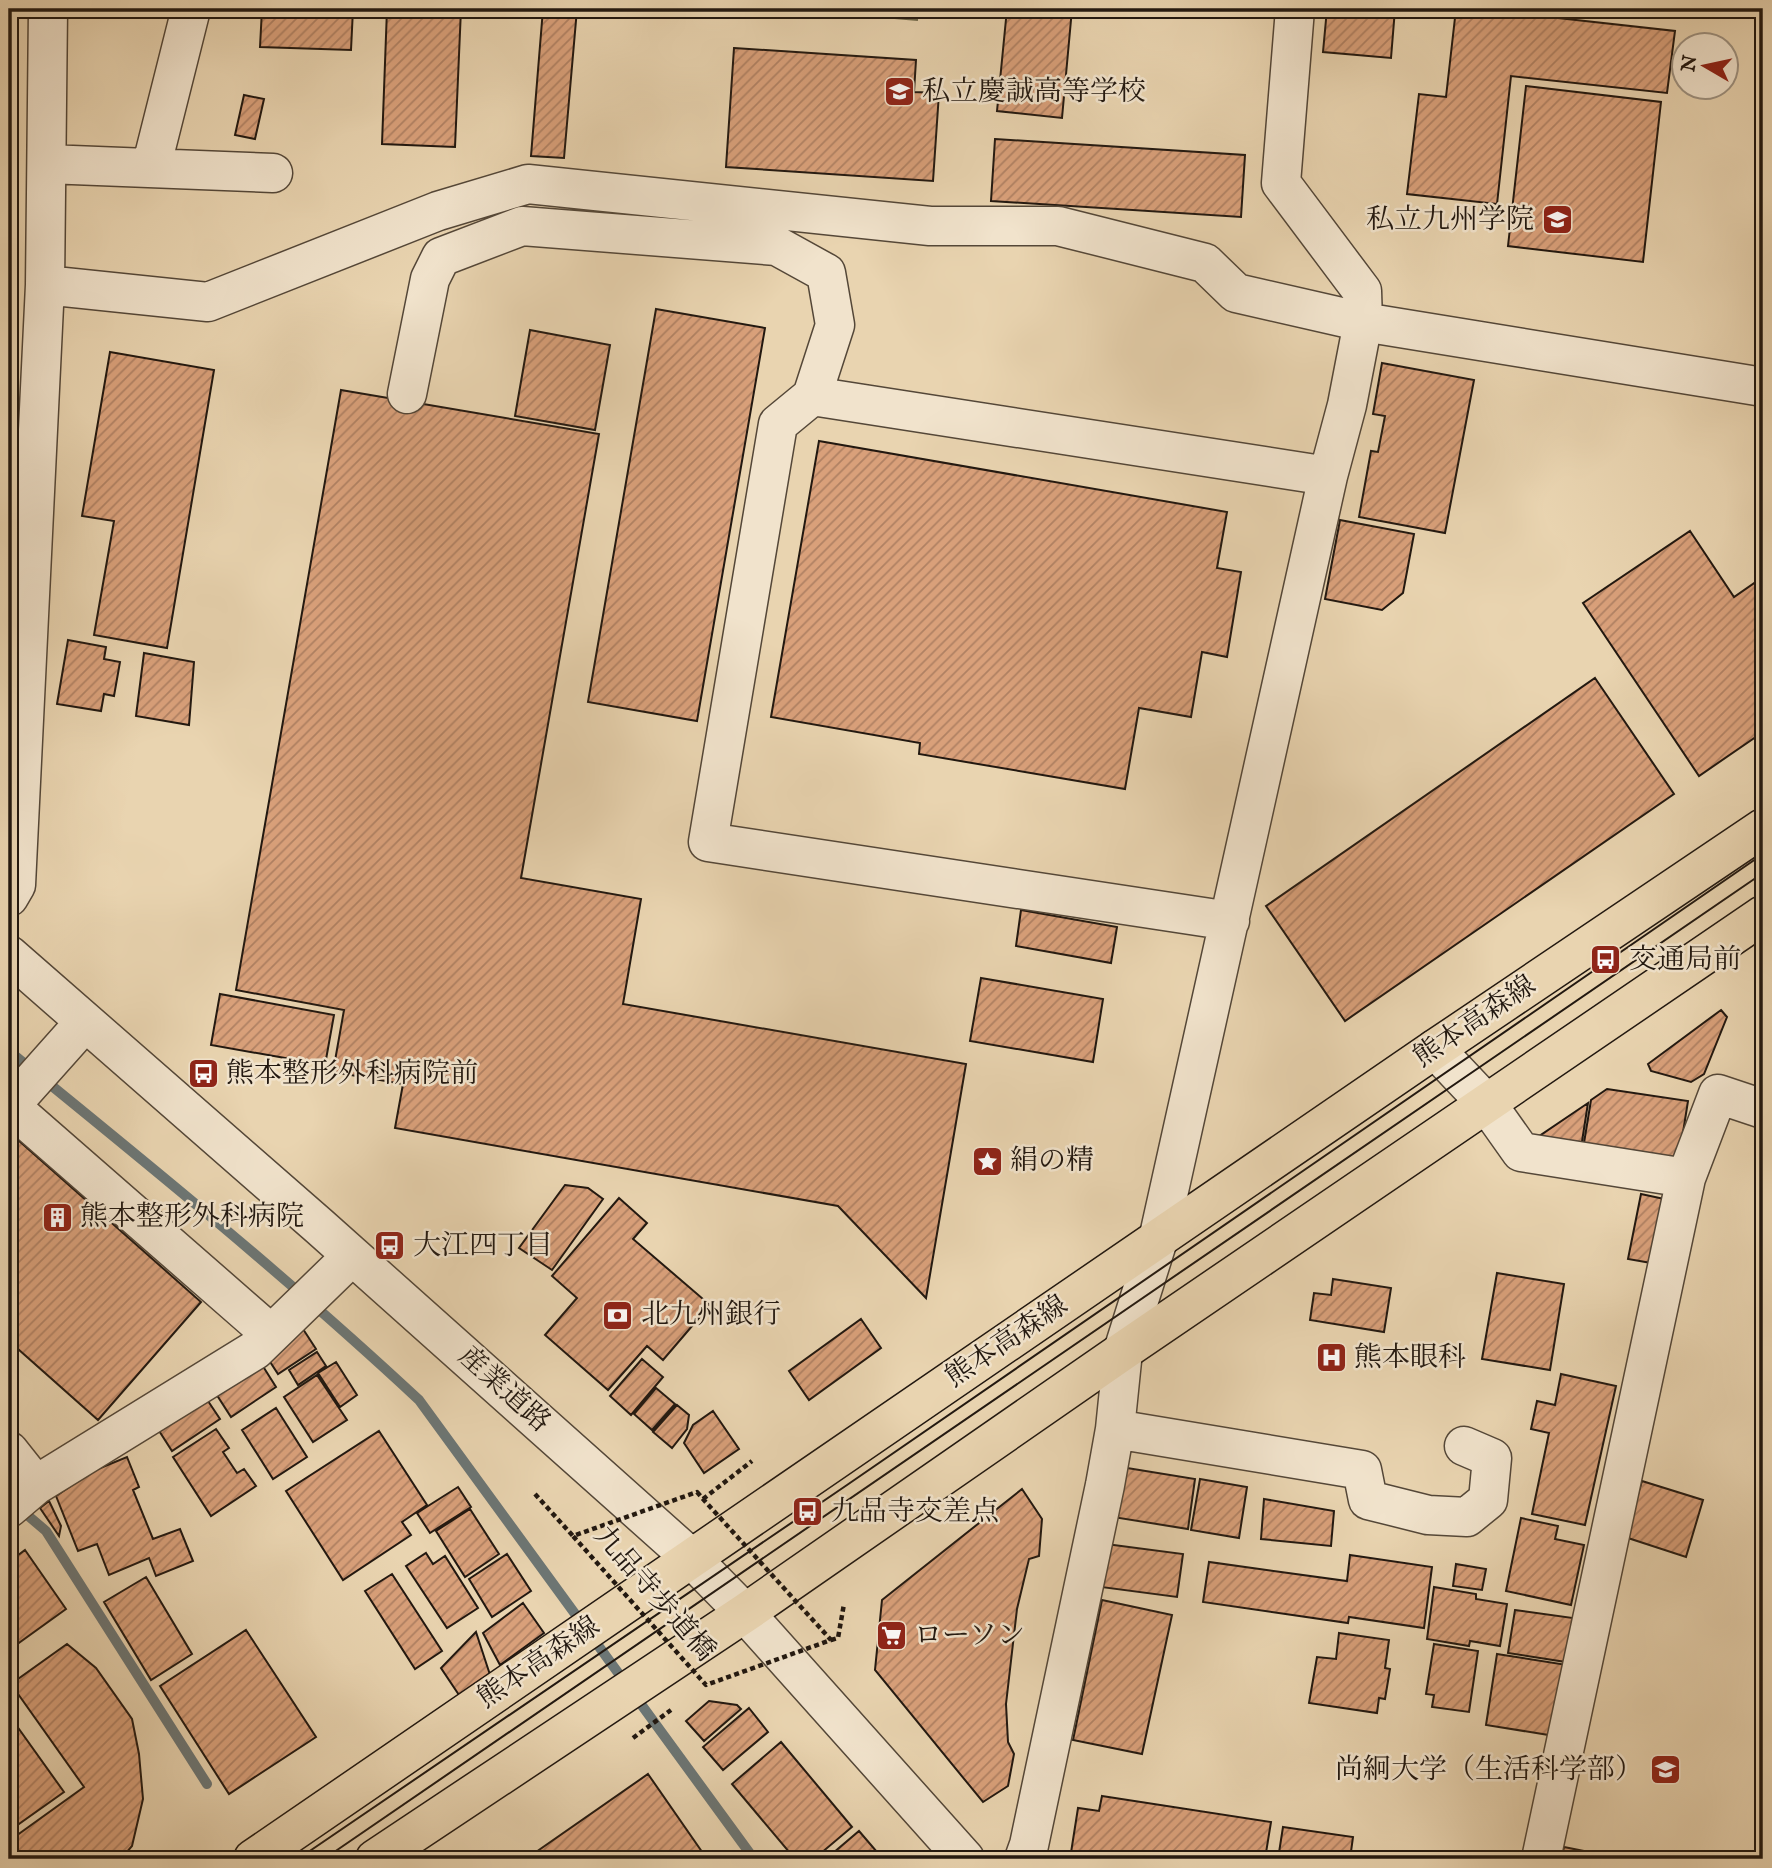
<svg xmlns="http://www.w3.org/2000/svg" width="1772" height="1868" viewBox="0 0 1772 1868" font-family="'IM FELL English','Noto Serif JP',serif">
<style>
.pitch{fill:#bdbb87;stroke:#706a4c;stroke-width:2}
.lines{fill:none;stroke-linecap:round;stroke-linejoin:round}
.stream{stroke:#6c7675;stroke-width:10}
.building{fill:url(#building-hatch);stroke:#221810;stroke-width:2}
.minor-casing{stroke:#544738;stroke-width:41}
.major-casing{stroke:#221810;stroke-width:41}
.path{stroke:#221810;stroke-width:4.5;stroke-dasharray:5 3.5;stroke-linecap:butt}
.minor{stroke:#f1e3cc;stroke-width:38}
.major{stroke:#e9d4b0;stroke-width:38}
.tram{stroke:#221810;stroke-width:2}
.path-bridge{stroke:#221810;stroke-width:4.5;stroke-dasharray:5 3.5;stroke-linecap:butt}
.labels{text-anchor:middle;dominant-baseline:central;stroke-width:5;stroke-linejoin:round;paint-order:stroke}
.poi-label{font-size:28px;fill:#221810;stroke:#f1e3cc;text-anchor:start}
.street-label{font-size:28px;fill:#221810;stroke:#f1e3cc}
</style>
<defs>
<pattern id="building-hatch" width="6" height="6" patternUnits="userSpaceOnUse" patternTransform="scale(1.75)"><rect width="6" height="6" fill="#d9a07a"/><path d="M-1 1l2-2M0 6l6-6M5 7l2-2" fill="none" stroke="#b08163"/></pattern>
</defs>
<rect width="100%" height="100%" fill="#e9d4b0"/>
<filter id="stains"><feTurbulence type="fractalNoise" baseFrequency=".00286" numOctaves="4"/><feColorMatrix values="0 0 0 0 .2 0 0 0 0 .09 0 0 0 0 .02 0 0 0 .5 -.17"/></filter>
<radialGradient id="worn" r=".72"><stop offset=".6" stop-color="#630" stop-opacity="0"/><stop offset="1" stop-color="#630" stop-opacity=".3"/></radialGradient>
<path class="pitch" d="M 788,9 L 918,9 L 917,20 Z"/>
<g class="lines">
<path class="stream" d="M 9,1051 C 148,1164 287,1277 419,1400 L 754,1859
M 19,1508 L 46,1531 L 207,1784"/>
</g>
<path class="building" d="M 262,9 L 353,9 L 351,50 L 260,47 Z
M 387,9 L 461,9 L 455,147 L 382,144 Z
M 543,9 L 577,9 L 564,158 L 531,156 Z
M 1007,9 L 1072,9 L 1062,118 L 997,111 Z
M 1327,9 L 1395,9 L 1391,58 L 1323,52 Z
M 1456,9 L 1478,9 L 1675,31 L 1667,93 L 1511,76 L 1497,204 L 1407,194 L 1419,94 L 1446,97 Z
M 734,48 L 916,60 L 914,92 L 939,93 L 933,181 L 726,167 Z
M 1526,86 L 1661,102 L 1643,262 L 1508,246 Z
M 244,95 L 264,99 L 255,139 L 235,135 Z
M 995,139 L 1245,155 L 1241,217 L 991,201 Z
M 656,309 L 765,328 L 697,721 L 588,702 Z
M 530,330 L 610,345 L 595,430 L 515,416 Z
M 110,352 L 214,370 L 167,648 L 94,635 L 114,521 L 82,516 Z
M 1382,363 L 1474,380 L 1445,533 L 1359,517 L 1371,451 L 1378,452 L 1385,416 L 1373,414 Z
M 341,390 L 599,434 L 521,878 L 641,899 L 623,1004 L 966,1064 L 926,1298 L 838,1206 L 395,1128 L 403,1084 L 333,1072 L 344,1010 L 236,990 Z
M 819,441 L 1227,512 L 1217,568 L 1241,572 L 1227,657 L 1202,652 L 1191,717 L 1139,708 L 1125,789 L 919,754 L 920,743 L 771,717 Z
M 1340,520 L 1414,534 L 1403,593 L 1382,610 L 1325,599 Z
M 1690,531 L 1734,597 L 1763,577 L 1763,732 L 1699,776 L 1583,603 Z
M 68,640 L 106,647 L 104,659 L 120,662 L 114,696 L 104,694 L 101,711 L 57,704 Z
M 144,653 L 194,662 L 189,725 L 136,716 Z
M 144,653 L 194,662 L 189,725 L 136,716 Z
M 1595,678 L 1674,794 L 1345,1021 L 1266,906 Z
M 1021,910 L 1117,927 L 1111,963 L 1016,946 Z
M 981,978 L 1103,999 L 1093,1062 L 970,1041 Z
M 220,994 L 334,1015 L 325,1065 L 211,1045 Z
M 1721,1010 L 1727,1017 L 1704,1074 L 1691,1082 L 1651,1071 L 1648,1064 Z
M 1607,1089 L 1688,1101 L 1678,1164 L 1583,1149 L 1591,1100 Z
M 1588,1103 L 1581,1148 L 1532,1141 Z
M 9,1132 L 201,1302 L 98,1420 L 9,1341 Z
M 565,1185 L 588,1188 L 603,1199 L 552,1270 L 519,1248 Z
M 1641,1194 L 1669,1200 L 1657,1264 L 1628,1259 Z
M 619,1198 L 647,1223 L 633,1239 L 710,1305 L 663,1360 L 647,1346 L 608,1390 L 545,1335 L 577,1298 L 552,1276 Z
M 1497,1273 L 1564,1284 L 1550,1370 L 1482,1359 Z
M 1333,1279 L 1391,1288 L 1384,1332 L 1310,1320 L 1314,1293 L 1331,1295 Z
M 861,1319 L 881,1348 L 809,1400 L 789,1371 Z
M 303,1329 L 316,1349 L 278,1374 L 265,1354 Z
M 317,1352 L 326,1366 L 298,1385 L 289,1370 Z
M 642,1359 L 663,1377 L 631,1415 L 610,1396 Z
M 259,1360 L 276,1387 L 231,1417 L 213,1389 Z
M 336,1362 L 357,1395 L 340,1407 L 318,1373 Z
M 1561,1374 L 1616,1386 L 1585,1525 L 1532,1514 L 1549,1433 L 1531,1429 L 1537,1401 L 1555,1405 Z
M 317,1375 L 347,1420 L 313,1442 L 284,1397 Z
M 656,1388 L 675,1404 L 652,1430 L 634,1414 Z
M 204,1395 L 220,1419 L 172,1451 L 156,1426 Z
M 677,1405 L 689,1415 L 687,1429 L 672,1448 L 653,1432 Z
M 276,1408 L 307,1457 L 273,1479 L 242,1430 Z
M 713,1411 L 739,1449 L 704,1473 L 684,1443 L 693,1425 Z
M 216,1429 L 229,1448 L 223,1452 L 237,1473 L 244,1469 L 256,1486 L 211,1516 L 173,1457 Z
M 379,1431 L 427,1505 L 402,1522 L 411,1535 L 343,1580 L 286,1491 Z
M 127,1457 L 139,1487 L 133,1490 L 153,1539 L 180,1529 L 193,1561 L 156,1576 L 149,1558 L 109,1575 L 97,1544 L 78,1551 L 56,1496 L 93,1471 Z
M 1121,1467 L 1195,1479 L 1188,1529 L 1113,1517 Z
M 1200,1479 L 1247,1487 L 1239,1538 L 1191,1530 Z
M 1642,1481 L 1703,1500 L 1686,1557 L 1625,1537 Z
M 458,1487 L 471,1507 L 430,1533 L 417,1513 Z
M 1022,1489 L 1042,1519 L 1039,1556 L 1029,1559 L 1017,1609 L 1006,1704 L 1008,1742 L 1014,1754 L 1008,1786 L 983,1802 L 875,1670 L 882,1600 Z
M 1264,1499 L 1334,1511 L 1331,1546 L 1261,1539 Z
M 49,1501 L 61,1526 L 59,1536 L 40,1508 Z
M 470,1509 L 499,1554 L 465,1577 L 436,1531 Z
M 1521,1518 L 1558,1526 L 1555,1539 L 1584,1545 L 1571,1605 L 1506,1591 Z
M 1106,1544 L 1183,1554 L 1177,1597 L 1101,1587 Z
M 25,1550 L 66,1609 L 9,1650 L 9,1562 Z
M 426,1553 L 433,1564 L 445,1556 L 478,1608 L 447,1628 L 406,1566 Z
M 507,1554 L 531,1591 L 492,1617 L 469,1579 Z
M 1350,1555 L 1432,1567 L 1424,1628 L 1349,1617 L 1348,1623 L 1203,1602 L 1209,1562 L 1347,1581 Z
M 1456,1564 L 1486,1569 L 1482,1590 L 1453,1586 Z
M 392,1574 L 442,1651 L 415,1669 L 365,1591 Z
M 146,1577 L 192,1654 L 151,1680 L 104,1602 Z
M 1434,1587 L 1476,1594 L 1476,1599 L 1507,1604 L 1500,1646 L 1470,1641 L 1469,1646 L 1427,1639 Z
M 1102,1600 L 1172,1615 L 1142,1754 L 1073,1740 Z
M 523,1603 L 544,1633 L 500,1665 L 483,1633 Z
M 1515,1610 L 1573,1618 L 1566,1662 L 1508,1653 Z
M 246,1630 L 316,1737 L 229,1794 L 160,1686 Z
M 476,1632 L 493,1684 L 463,1701 L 441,1668 Z
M 1339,1633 L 1389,1640 L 1385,1668 L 1390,1669 L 1385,1699 L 1379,1698 L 1377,1713 L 1309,1703 L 1317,1657 L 1336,1659 Z
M 67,1644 L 96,1668 L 132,1719 L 139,1754 L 143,1799 L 132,1846 L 121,1859 L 9,1859 L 9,1841 L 84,1787 L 11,1684 Z
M 1434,1644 L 1478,1651 L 1469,1712 L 1432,1707 L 1434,1695 L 1426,1694 Z
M 1497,1654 L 1567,1665 L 1555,1736 L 1486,1725 Z
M 709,1701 L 737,1705 L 741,1709 L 704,1741 L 686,1721 Z
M 749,1708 L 768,1732 L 723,1770 L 703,1747 Z
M 9,1715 L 64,1792 L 9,1831 Z
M 781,1742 L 852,1827 L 814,1859 L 795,1859 L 732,1784 Z
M 648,1774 L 707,1859 L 526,1859 Z
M 1102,1796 L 1271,1822 L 1265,1859 L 1070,1859 L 1078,1808 L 1099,1811 Z
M 1283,1827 L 1353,1837 L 1350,1859 L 1278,1859 Z
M 859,1831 L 883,1859 L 826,1859 Z
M 1564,1847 L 1624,1859 L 1561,1859 Z"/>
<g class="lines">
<defs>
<path id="minor" d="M 47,164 L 273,173
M 151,168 L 191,9
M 45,285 L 208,302 L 438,211 L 528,184 L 930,226 L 1058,226 L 1205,263 L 1236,293 L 1363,322 L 1763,387
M 407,394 L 430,279 L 441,257 L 522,226 L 777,246 L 826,273 L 835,325 L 812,396
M 9,897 L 16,885 L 45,285 L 48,9
M 1230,921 L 708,842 L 778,424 L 812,396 L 1328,476
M 9,955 L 319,1226 L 691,1558 L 745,1613 L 965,1859
M 76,1032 L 10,1106 L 271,1334
M 1435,1049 L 1487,1104 L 1521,1152 L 1686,1178
M 1115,1429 L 1362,1470 L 1368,1500 L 1428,1515 L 1467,1517 L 1488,1500 L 1492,1458 L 1464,1446
M 9,1451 L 36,1485
M 9,1508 L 36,1485 L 255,1350 L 352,1256
M 1024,1859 L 1029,1845 L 1105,1485 L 1115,1429 L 1123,1351 L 1158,1240 L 1328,476 L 1347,405 L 1363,322 L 1362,291 L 1281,183 L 1295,9
M 1541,1859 L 1686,1178 L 1718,1094 L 1763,1109"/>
<path id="major" d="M 253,1859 L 1435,1049 L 1763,828
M 375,1859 L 745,1613 L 1123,1351 L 1763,915"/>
</defs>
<use href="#minor" class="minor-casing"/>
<use href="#major" class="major-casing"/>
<path class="path" d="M 535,1494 L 573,1536
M 703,1499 L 752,1461
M 831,1640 L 838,1638 L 844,1604
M 633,1738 L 671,1710"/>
<use href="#minor" class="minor"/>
<use href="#major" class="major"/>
<path class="tram" d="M 298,1859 L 847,1485 L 1763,854
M 324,1859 L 1763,873"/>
<path class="path-bridge" d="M 697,1492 L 703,1499 L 831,1640 L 706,1685 L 573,1536 Z"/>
</g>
<defs>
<symbol id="school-square" viewBox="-11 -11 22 22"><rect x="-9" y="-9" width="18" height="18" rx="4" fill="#8f2418" stroke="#f1e3cc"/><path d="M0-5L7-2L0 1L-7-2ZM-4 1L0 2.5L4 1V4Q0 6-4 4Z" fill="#fff"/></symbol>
<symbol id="bus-square" viewBox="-11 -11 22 22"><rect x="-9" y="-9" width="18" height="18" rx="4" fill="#8f2418" stroke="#f1e3cc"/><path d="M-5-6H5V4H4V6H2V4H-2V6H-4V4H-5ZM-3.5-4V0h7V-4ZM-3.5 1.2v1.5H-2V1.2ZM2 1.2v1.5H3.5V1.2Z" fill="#fff"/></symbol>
<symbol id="sight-square" viewBox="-11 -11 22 22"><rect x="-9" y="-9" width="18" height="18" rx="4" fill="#8f2418" stroke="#f1e3cc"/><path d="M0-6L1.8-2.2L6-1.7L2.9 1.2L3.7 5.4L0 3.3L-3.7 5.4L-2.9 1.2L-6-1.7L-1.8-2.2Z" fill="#fff"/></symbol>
<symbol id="building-square" viewBox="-11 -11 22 22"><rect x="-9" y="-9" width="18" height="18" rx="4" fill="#8f2418" stroke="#f1e3cc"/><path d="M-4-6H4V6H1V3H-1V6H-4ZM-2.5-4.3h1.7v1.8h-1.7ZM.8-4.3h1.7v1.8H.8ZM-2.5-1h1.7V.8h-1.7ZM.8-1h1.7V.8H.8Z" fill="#fff"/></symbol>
<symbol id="bank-square" viewBox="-11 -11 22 22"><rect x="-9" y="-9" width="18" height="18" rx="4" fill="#8f2418" stroke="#f1e3cc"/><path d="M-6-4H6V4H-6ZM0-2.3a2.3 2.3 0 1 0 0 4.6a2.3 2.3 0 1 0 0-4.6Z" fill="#fff"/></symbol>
<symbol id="hospital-square" viewBox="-11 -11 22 22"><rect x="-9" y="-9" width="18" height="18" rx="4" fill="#8f2418" stroke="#f1e3cc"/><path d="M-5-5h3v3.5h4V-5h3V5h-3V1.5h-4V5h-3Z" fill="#fff"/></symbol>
<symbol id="supermarket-square" viewBox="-11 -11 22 22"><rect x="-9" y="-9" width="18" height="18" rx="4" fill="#8f2418" stroke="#f1e3cc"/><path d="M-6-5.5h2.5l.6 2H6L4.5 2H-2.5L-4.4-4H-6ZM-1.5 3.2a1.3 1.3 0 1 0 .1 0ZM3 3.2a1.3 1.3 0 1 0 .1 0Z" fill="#fff"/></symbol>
<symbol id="university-square" viewBox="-11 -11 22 22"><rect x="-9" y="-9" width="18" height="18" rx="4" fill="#8f2418" stroke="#f1e3cc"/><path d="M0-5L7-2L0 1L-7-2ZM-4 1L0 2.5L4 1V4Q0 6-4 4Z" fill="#fff"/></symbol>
</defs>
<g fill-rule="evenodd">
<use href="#school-square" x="882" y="74" width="35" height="35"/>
<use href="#school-square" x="1540" y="202" width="35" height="35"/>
<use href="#bus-square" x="1588" y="942" width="35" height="35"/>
<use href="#bus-square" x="186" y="1056" width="35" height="35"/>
<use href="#sight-square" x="970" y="1144" width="35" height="35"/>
<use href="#building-square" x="40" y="1200" width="35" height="35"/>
<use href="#bus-square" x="372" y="1228" width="35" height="35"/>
<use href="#bank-square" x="600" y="1298" width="35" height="35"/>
<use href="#hospital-square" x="1314" y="1340" width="35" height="35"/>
<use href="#bus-square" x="790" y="1494" width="35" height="35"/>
<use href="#supermarket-square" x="874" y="1618" width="35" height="35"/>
<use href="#university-square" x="1648" y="1752" width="35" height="35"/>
</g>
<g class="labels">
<g class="poi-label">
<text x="922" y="92">私立慶誠高等学校</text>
<text x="1534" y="220" text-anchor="end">私立九州学院</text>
<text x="1629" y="960">交通局前</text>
<text x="226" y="1074">熊本整形外科病院前</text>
<text x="1010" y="1161">絹の精</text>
<text x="80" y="1217">熊本整形外科病院</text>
<text x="413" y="1246">大江四丁目</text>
<text x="641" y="1315">北九州銀行</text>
<text x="1354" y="1358">熊本眼科</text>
<text x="831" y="1512">九品寺交差点</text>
<text x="914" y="1636">ローソン</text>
<text x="1643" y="1770" text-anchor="end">尚絅大学（生活科学部）</text>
</g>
<g class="street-label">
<text transform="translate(1475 1022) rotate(-34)">熊本高森線</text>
<text transform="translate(1007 1342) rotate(-34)">熊本高森線</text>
<text transform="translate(504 1390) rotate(42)">産業道路</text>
<text transform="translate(654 1594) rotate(49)">九品寺歩道橋</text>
<text transform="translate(539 1663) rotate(-34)">熊本高森線</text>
</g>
</g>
<rect width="1772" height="1868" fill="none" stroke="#e9d4b0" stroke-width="35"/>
<rect x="10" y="10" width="1751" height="1847" fill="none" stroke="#221810" stroke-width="3.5"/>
<rect x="18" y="18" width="1737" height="1833" fill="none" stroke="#221810" stroke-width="2"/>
<g transform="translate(1705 66) rotate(279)"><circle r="33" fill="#f1e3cc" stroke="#9e9281" stroke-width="2"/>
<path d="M0-5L12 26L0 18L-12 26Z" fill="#8f2418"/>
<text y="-10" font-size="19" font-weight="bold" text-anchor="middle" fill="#221810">N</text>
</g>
<rect width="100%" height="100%" filter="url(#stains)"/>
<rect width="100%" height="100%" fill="url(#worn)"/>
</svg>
